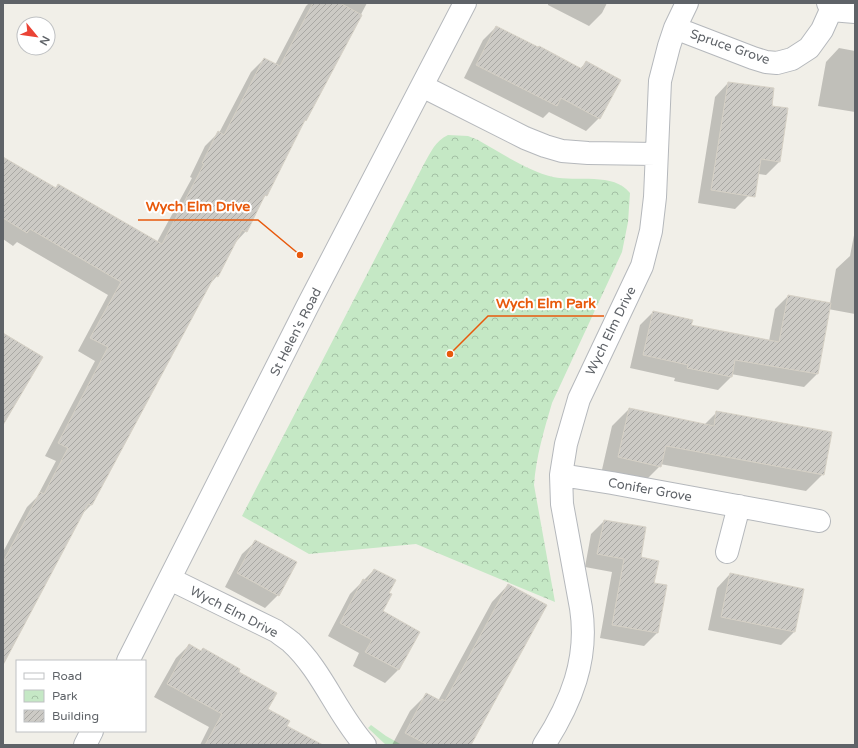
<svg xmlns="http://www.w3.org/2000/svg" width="858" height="748" viewBox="0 0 858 748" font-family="'Varela Round',sans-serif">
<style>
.grass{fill:#c5e8c5}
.park{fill:url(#park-crowns)}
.shadow{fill:#0003}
.building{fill:url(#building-hatch);stroke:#d6d1c6}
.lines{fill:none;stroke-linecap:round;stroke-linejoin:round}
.minor-casing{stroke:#b5b8bc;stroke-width:24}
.minor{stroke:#fff;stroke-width:22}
.labels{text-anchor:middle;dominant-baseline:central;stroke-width:4;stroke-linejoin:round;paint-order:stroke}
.street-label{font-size:13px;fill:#5f6368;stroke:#fff}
.leader{fill:none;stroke:#e8590c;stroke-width:1.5}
.callout-dot{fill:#e8590c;stroke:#fff;stroke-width:1.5}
.callout-label{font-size:14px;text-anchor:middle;font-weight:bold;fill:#e8590c;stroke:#fff;stroke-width:4;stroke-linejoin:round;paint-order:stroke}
</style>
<defs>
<pattern id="park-crowns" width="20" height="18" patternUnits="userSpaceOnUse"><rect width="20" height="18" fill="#c5e8c5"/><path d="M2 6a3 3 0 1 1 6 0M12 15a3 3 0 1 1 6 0" fill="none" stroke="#a3c0a4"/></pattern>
<pattern id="building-hatch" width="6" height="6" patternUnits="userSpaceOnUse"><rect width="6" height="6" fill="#cccac5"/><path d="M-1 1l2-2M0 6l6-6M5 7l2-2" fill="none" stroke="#a9a8a4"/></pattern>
</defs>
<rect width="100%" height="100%" fill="#f1efe8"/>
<path class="grass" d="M 371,725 L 386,736 L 402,745 L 386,745 L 368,728 Z"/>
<path class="park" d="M 448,135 L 468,136 L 478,140 C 501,153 528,171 553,177 C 576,182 614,172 630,193 L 628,222 L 622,252 L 552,403 C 544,430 536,457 534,485 L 555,602 L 416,544 L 309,554 L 242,516 L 424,164 C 431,152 435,141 448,135 Z"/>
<path class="shadow" d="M 309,3 L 367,3 L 305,120 L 303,122 L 266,195 L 262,200 L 246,231 L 234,244 L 217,276 L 210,284 L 91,505 L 81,515 L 3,665 L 3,552 L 27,507 L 37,497 L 56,461 L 45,456 L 95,361 L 78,351 L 108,295 L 17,242 L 13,246 L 3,239 L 3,158 L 55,189 L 58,186 L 157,242 L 192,178 L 190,177 L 205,146 L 218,133 L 219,133 L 251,72 L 264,59 L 275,65 L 306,6 Z
M 548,3 L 607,3 L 602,13 L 589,26 L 548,5 Z
M 496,27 L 580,69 L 586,62 L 599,118 L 586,131 L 549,112 L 543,118 L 464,78 L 483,40 Z
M 839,48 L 855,51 L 855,112 L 818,106 L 826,62 Z
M 728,83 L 771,107 L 779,162 L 766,175 L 752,173 L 748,196 L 735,209 L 698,203 L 715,97 Z
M 855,230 L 855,314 L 828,309 L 817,374 L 804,387 L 731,374 L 731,377 L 718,390 L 674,381 L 675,378 L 630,368 L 640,325 L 653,312 L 690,326 L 769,341 L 775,309 L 788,296 L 830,303 L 836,269 L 850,256 Z
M 629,409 L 704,425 L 717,412 L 823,474 L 806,491 L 660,464 L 660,466 L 643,483 L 601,474 L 612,426 Z
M 604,521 L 653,584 L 657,633 L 644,646 L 600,638 L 612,572 L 585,567 L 591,534 Z
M 256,541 L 278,595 L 265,608 L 225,587 L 242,554 Z
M 374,570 L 388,593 L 382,612 L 419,632 L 398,670 L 385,683 L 353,666 L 359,653 L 328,636 L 350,594 Z
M 730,574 L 794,632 L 781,645 L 708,630 L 717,588 Z
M 508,585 L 470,745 L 392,745 L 410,711 L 426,695 L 438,701 L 492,602 Z
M 189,645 L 237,673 L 266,710 L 286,727 L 292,745 L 200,745 L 209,727 L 154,697 L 176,658 Z"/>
<path class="building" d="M 313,3 L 340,3 L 362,15 L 306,121 L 305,120 L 267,196 L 265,195 L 247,232 L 242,230 L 218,277 L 215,275 L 92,505 L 88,504 L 3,665 L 3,562 L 40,492 L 44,494 L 68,448 L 58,443 L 108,347 L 90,338 L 121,282 L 30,229 L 27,233 L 3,218 L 3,157 L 56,188 L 58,184 L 162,244 L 204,164 L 202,163 L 218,131 L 224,135 L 264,58 L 280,66 Z
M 496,26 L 538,47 L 539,46 L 582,69 L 586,61 L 621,80 L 600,119 L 561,98 L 557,106 L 476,65 Z
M 728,82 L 774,88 L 772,106 L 788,108 L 780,162 L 761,159 L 755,197 L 711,190 Z
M 788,295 L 831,303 L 818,374 L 735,360 L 732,377 L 687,368 L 688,365 L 643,355 L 653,311 L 693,320 L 691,325 L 779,342 Z
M 3,333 L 43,357 L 3,425 Z
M 629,408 L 714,426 L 716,411 L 832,432 L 824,475 L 666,446 L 661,467 L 618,457 Z
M 604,520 L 646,527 L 641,557 L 659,561 L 654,583 L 667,585 L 658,633 L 612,625 L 624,559 L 597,554 Z
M 255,540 L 297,562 L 279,596 L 237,573 Z
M 374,569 L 396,580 L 389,593 L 392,594 L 383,611 L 420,632 L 399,670 L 365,652 L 372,640 L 340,623 L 363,579 L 367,581 Z
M 730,573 L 804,589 L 795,632 L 721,617 Z
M 508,584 L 547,605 L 471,745 L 428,745 L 405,733 L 426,693 L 441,701 L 442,699 L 445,701 Z
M 189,644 L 201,651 L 203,648 L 240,669 L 239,672 L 277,693 L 268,709 L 290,721 L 287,726 L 323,745 L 205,745 L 222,714 L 167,684 Z"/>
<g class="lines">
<defs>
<path id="minor" d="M 831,10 L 855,12
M 675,28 L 753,58 L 766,62 L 777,63 L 792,59 L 809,48 L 822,30 L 831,10 L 828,3
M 422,86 L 525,138 L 545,146 L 562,151 L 588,153 L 656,154
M 561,475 L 612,483 L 819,521
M 727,552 L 739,506
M 170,579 L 276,631 C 280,634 286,638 291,642 C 322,670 337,714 365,745
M 128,661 L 307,307 L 465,3
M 85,745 L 92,731
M 544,745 C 571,703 589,659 581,608 L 562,504 L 561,475 L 566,444 L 579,399 L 642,266 L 651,231 L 655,197 L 660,81 L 669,46 L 675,28 L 687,3"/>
</defs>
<use href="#minor" class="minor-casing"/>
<use href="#minor" class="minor"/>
</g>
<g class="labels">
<g class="street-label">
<text transform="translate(730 47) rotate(19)">Spruce Grove</text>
<text transform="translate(611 331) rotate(-64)">Wych Elm Drive</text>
<text transform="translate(296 332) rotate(-63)">St Helen's Road</text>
<text transform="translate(650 490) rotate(10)">Conifer Grove</text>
<text transform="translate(234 612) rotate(27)">Wych Elm Drive</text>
</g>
</g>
<path class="leader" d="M300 255L258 220H138M450 354L488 316H604"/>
<g class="callout-dot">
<circle cx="300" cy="255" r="4"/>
<circle cx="450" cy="354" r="4"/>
</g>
<g class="callout-label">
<text x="198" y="211">Wych Elm Drive</text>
<text x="546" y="308">Wych Elm Park</text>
</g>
<rect width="858" height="748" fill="none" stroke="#5f6368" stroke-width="8"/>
<rect x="16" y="660" width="130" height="72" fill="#ffffff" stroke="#bfc1c3"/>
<rect x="24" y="673" width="20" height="6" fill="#ffffff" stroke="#bfc1c3"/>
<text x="52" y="680" font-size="12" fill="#5f6368">Road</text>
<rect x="24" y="690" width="20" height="12" fill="url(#park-crowns)" stroke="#bfc1c3"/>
<text x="52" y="700" font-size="12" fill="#5f6368">Park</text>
<rect x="24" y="710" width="20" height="12" fill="url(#building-hatch)" stroke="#bfc1c3"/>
<text x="52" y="720" font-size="12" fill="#5f6368">Building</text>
<g transform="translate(36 36) rotate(119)"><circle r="19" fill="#ffffff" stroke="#bfc1c3"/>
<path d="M0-3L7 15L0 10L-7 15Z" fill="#ea4335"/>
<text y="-6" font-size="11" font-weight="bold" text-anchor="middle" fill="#5f6368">N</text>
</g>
</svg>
